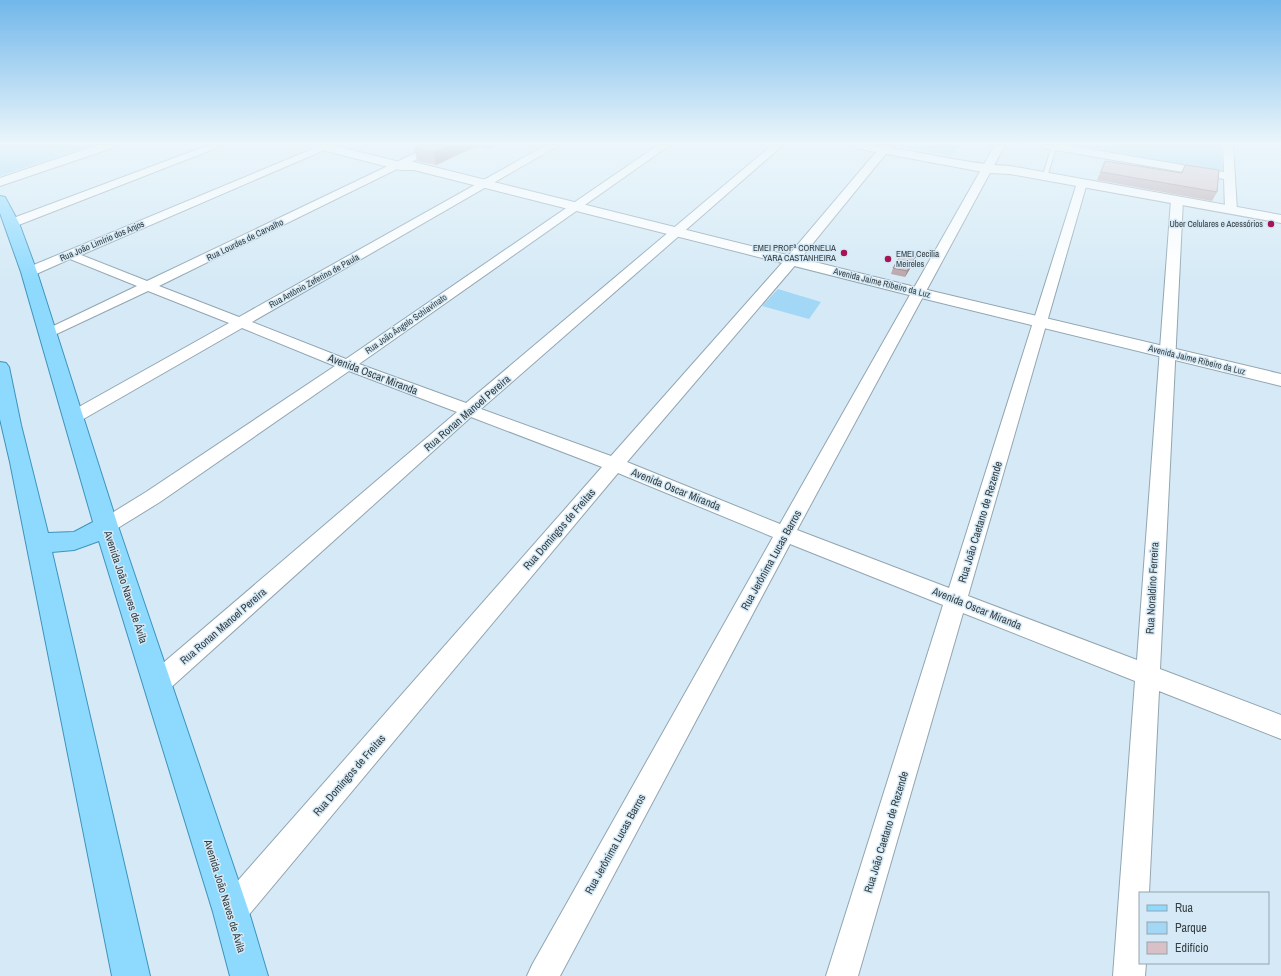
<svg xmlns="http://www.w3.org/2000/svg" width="1281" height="976" viewBox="0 0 1281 976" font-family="'Archivo Narrow',sans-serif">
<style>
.green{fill:#a2d7f6}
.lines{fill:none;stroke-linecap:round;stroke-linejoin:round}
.service-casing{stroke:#92a5b1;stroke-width:2}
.minor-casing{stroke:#92a5b1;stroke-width:2}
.tertiary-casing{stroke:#92a5b1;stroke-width:2}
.secondary-casing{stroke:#92a5b1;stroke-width:2}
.primary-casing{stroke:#3e93bc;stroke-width:2}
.service{fill:#fff;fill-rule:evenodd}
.minor{fill:#fff;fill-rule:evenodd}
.tertiary{fill:#fff;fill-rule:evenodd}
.secondary{fill:#fff;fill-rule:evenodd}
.primary{fill:#8edaff;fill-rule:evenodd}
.wall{fill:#baa5aa}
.shaded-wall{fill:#97868b}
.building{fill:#d8c0c6;stroke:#97868b}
.poi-dot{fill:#a51454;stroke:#d5eaf6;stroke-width:1.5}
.labels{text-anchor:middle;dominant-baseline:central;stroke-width:3;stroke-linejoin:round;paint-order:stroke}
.far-poi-label{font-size:9px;fill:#343d41;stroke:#d5eaf6;text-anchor:end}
.far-street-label{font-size:9px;fill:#343d41;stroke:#d5eaf6}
.street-label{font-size:11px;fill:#343d41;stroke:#d5eaf6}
</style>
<rect width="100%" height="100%" fill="#d5eaf6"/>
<path class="green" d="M 0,145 L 93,145 L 0,176 Z
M 892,145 L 960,145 L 953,156 Z
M 1061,145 L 1221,145 L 1222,172 Z
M 778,289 L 821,302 L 809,319 L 762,306 Z"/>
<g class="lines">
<defs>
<path id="service" d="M 1052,146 L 1056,147 L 1047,177 L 1042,178 Z"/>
<path id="minor" d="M 209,145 L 224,145 L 16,226 L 8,226 L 6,223 L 8,220 Z
M 322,145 L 336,145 L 81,255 L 147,281 L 432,145 L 446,145 L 159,286 L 239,317 L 546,145 L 559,145 L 252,322 L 346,359 L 658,145 L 670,145 L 359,364 L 466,403 L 772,145 L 783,145 L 481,409 L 611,456 L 782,263 L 882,145 L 893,145 L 792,269 L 627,462 L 780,524 L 995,145 L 1005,145 L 797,530 L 949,588 L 1077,183 L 1078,181 L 1086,181 L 1087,183 L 968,596 L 1137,660 L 1171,200 L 1173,198 L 1181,198 L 1183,200 L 1160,669 L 1281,715 L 1281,739 L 1159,691 L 1149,893 L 1140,893 L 1140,963 L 1146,963 L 1145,976 L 1113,976 L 1135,681 L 963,613 L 858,976 L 826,976 L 943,605 L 790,544 L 560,976 L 527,976 L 532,965 L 773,537 L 618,473 L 242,923 L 231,927 L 220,923 L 216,912 L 220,901 L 602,467 L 471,417 L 167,691 L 158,694 L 149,691 L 146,683 L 149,675 L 457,412 L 349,371 L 160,502 L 113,531 L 106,533 L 99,531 L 96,526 L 99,521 L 146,492 L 335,366 L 242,328 L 80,421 L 74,422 L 68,421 L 65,417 L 68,413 L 229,323 L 148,291 L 48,338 L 43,337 L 41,334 L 43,331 L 137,286 L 70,259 L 34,275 L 24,275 L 22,272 L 24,269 Z
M 1039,145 L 1064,145 L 1224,172 L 1223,145 L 1233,145 L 1237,210 L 1231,213 L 1225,210 L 1224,179 L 1044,148 Z"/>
<path id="tertiary" d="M 310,145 L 331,145 L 400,162 L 414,162 L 919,288 L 1281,374 L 1281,386 L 913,296 L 414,170 L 400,170 L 311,147 Z
M 850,145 C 904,145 956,164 1010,166 L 1281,215 L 1281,223 L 1010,174 L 988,173 L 855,148 Z"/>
<path id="secondary" d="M 98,145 L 116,145 L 115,147 L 0,186 L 0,178 Z"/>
<path id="primary" d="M 0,196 L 5,197 L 19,223 L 37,272 L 118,526 L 249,912 L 268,976 L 230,976 L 213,912 L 99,541 L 74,550 L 52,552 L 150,976 L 112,976 L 10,462 L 0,419 L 0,362 L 6,363 L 9,367 L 21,425 L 48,533 L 74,532 L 93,522 L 21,272 L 0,213 Z"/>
</defs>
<use href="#service" class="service-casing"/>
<use href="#minor" class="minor-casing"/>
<use href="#tertiary" class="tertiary-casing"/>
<use href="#secondary" class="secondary-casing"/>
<use href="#primary" class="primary-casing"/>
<use href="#service" class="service"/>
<use href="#minor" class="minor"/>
<use href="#tertiary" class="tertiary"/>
<use href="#secondary" class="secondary"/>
<use href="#primary" class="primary"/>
</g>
<path class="wall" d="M 421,145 L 495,145 L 488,149 L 475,147 L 436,165 L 417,161 L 414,148 Z
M 1105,161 L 1181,173 L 1185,165 L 1217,192 L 1212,201 L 1097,180 Z
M 916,256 L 914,262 L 905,277 L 891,274 L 893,268 Z"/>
<path class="shaded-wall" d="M 449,145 L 475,145 L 475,147 L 436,165 L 434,152 Z
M 487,145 L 495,145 L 488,149 Z
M 916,256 L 914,262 L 905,277 L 907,271 Z"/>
<path class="building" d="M 421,145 L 449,145 L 434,152 L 414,148 Z
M 1105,161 L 1182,173 L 1185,165 L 1219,170 L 1217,192 L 1101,172 Z
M 902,253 L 916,256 L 907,271 L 893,268 Z"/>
<linearGradient id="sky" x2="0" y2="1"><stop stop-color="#71b7ea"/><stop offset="0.51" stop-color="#ecf6fb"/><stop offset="1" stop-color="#ecf6fb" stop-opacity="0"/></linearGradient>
<rect width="1281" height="282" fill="url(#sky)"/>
<g class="poi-dot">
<circle cx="1271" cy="224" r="4"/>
<circle cx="844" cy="253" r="4"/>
<circle cx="888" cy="259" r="4"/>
</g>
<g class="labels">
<g class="far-poi-label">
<text x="1263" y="224">Uber Celulares e Acessórios</text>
<text x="836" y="248">EMEI PROFª CORNELIA<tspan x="836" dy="10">YARA CASTANHEIRA</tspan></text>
<text x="896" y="254" text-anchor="start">EMEI Cecilia<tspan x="896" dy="10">Meireles</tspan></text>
</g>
<g class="far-street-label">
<text transform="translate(245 240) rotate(-26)">Rua Lourdes de Carvalho</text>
<text transform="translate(102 241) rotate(-23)">Rua João Limírio dos Anjos</text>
<text transform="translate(314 281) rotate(-29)">Rua Antônio Zeferino de Paula</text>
<text transform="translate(882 283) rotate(14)">Avenida Jaime Ribeiro da Luz</text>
<text transform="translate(406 324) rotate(-35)">Rua João Ângelo Schiavinato</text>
<text transform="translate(1197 360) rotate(14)">Avenida Jaime Ribeiro da Luz</text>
</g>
<g class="street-label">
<text transform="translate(373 374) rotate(21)">Avenida Oscar Miranda</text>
<text transform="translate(467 413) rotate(-41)">Rua Ronan Manoel Pereira</text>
<text transform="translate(676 489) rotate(22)">Avenida Oscar Miranda</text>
<text transform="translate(980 522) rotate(-73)">Rua João Caetano de Rezende</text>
<text transform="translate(559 529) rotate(-49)">Rua Domingos de Freitas</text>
<text transform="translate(771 560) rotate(-61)">Rua Jerônima Lucas Barros</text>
<text transform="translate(126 587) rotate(72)">Avenida João Naves de Ávila</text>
<text transform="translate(1152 588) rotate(-87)">Rua Noraldino Ferreira</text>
<text transform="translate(977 608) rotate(22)">Avenida Oscar Miranda</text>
<text transform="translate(223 626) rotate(-41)">Rua Ronan Manoel Pereira</text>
<text transform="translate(349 775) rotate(-49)">Rua Domingos de Freitas</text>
<text transform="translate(886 832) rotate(-73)">Rua João Caetano de Rezende</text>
<text transform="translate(615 844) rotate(-61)">Rua Jerônima Lucas Barros</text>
<text transform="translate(225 896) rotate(73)">Avenida João Naves de Ávila</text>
</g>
</g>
<rect x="1139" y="892" width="130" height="72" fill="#d5eaf6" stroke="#95a5ae"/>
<rect x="1147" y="905" width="20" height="6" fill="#8edaff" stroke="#95a5ae"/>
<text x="1175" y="912" font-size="12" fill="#343d41">Rua</text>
<rect x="1147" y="922" width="20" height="12" fill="#a2d7f6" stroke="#95a5ae"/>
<text x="1175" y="932" font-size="12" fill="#343d41">Parque</text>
<rect x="1147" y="942" width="20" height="12" fill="#d8c0c6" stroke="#95a5ae"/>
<text x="1175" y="952" font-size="12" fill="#343d41">Edifício</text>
</svg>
